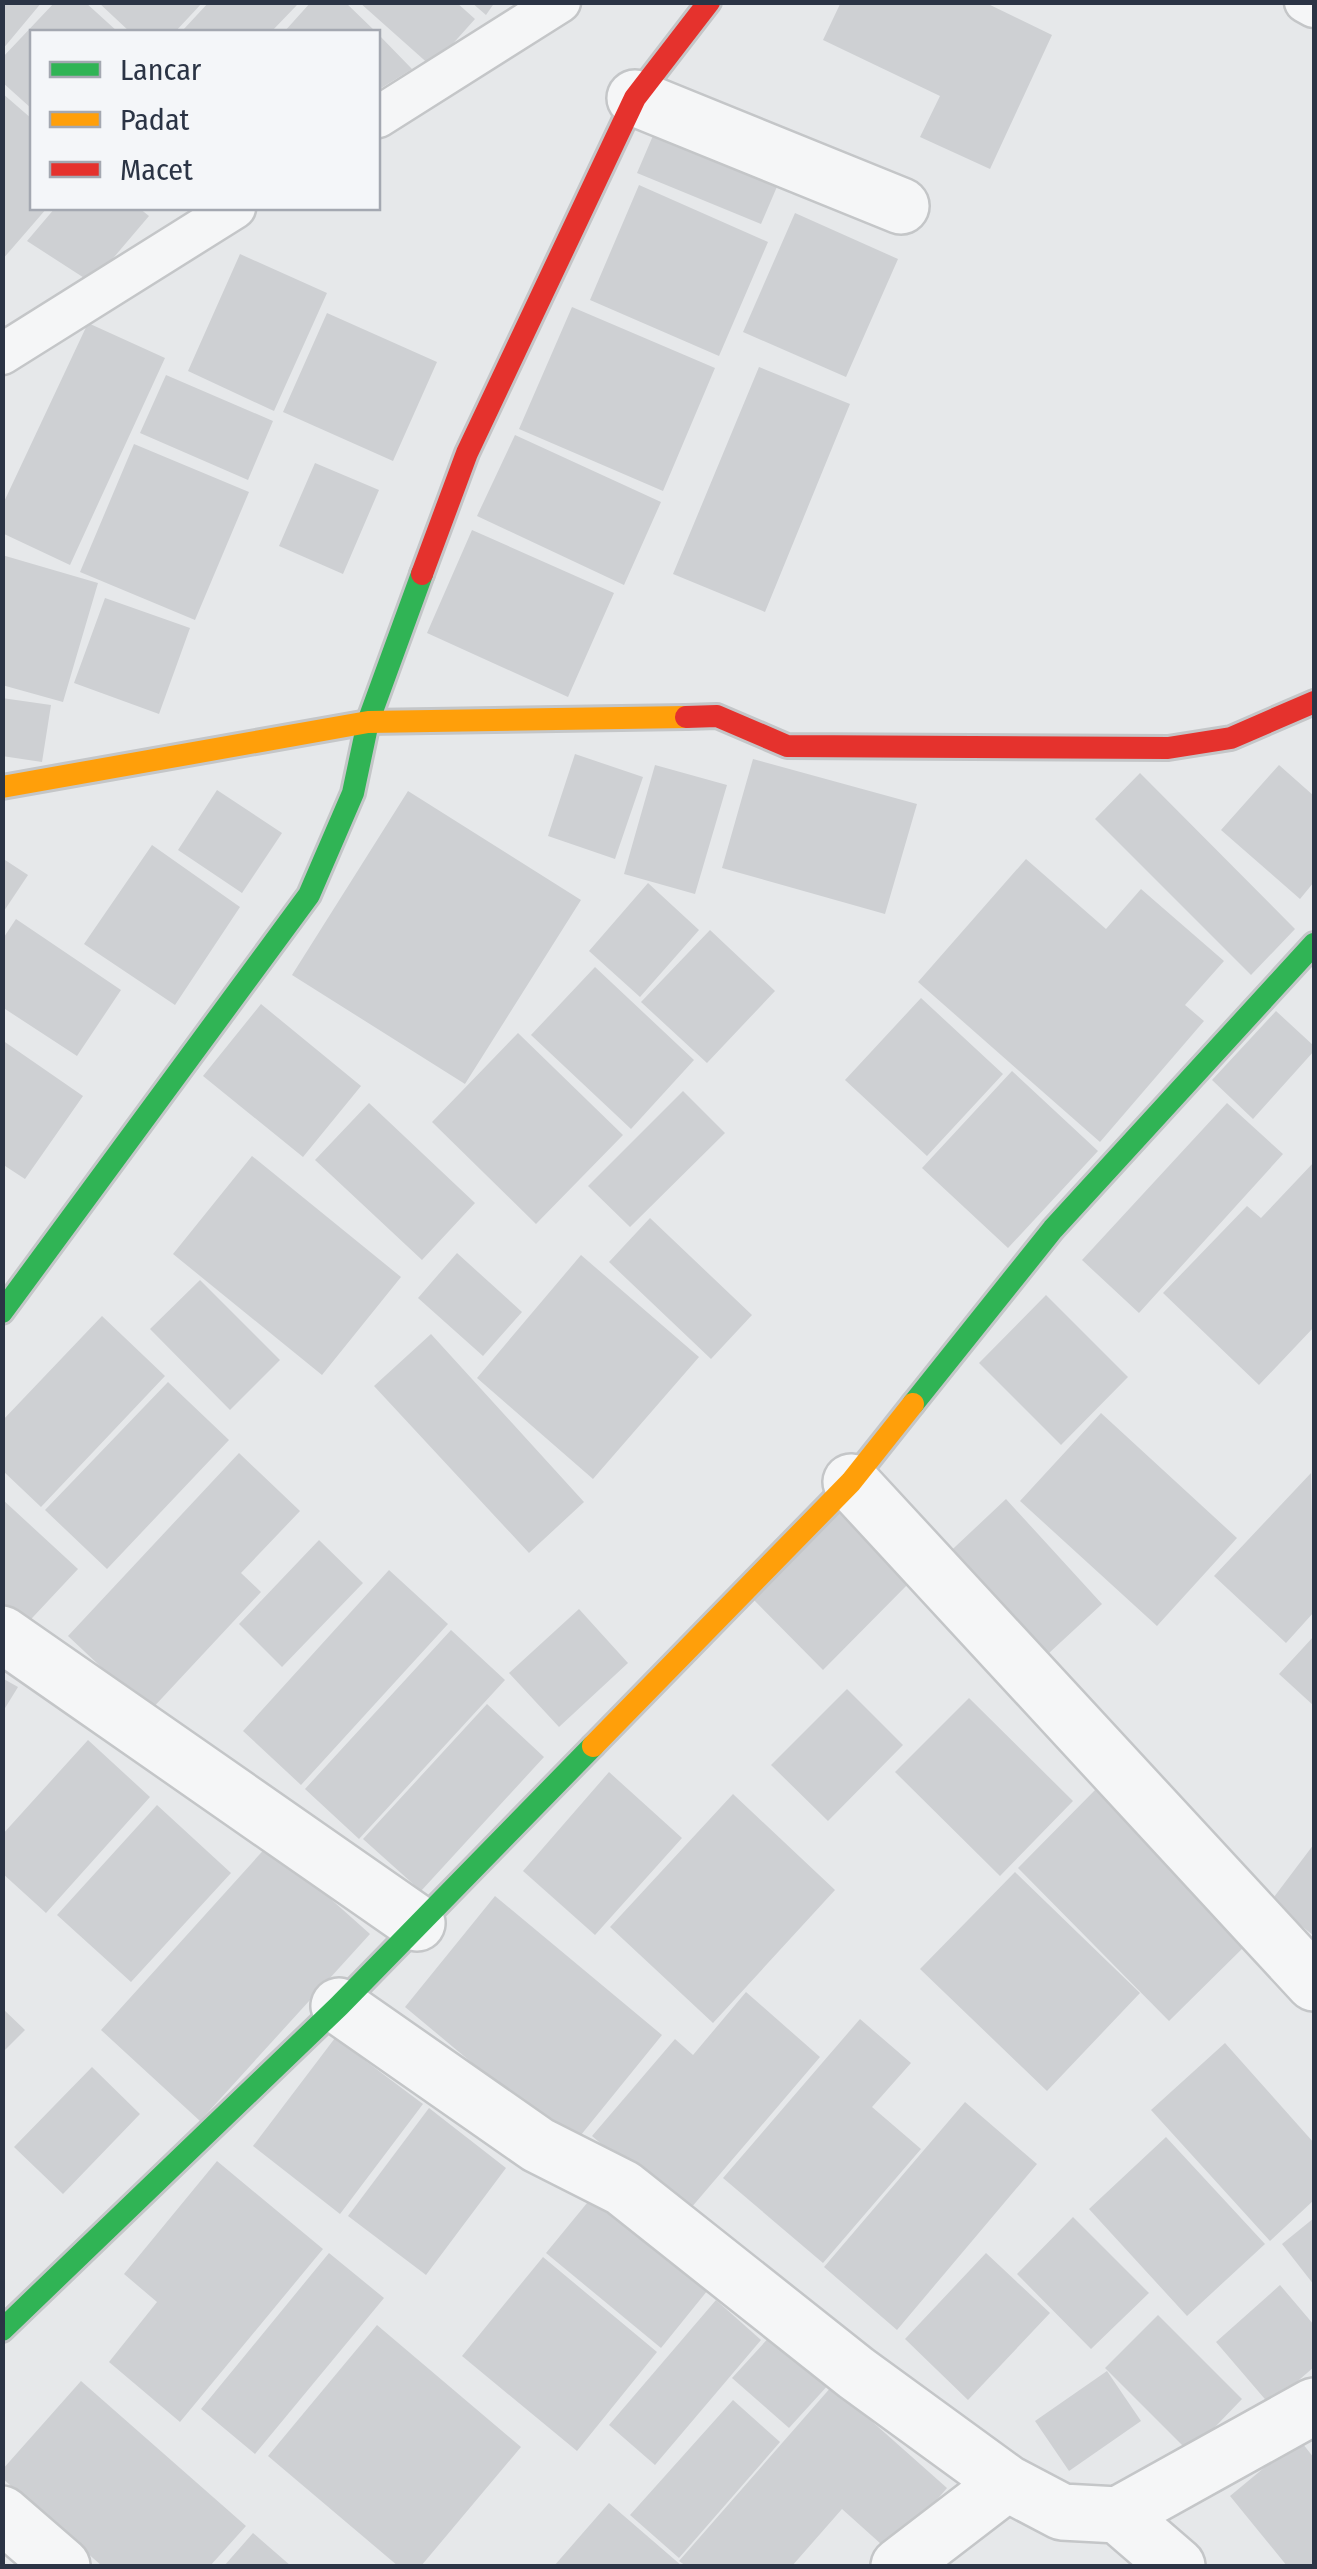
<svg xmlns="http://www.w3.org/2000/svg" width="1317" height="2569" viewBox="0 0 1317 2569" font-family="'Fira Sans Condensed',sans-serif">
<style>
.building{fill:#ced0d3}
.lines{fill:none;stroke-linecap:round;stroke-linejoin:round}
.lane-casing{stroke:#c4c6c8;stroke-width:45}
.street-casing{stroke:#c4c6c8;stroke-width:60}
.fast-casing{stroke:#c4c6c8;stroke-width:28}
.slow-casing{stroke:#c4c6c8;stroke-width:28}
.jam-casing{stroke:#c4c6c8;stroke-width:28}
.lane{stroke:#f5f6f7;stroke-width:40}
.street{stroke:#f5f6f7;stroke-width:55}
.fast{stroke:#30b455;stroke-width:22}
.slow{stroke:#ff9f0a;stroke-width:22}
.jam{stroke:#e5322d;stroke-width:22}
</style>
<rect width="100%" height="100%" fill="#e6e8ea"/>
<path class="building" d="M 2,2 L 42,2 L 2,50 Z
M 55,2 L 85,2 L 118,32 L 32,32 L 32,109 L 2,82 L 2,58 Z
M 98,2 L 203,2 L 175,32 L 130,32 Z
M 209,2 L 295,2 L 297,5 L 271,32 L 186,32 L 183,30 Z
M 311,2 L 345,2 L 376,32 L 284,32 Z
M 359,2 L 456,2 L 475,19 L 432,67 Z
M 471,2 L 495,2 L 486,15 Z
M 841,2 L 984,2 L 1052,35 L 990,169 L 920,137 L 940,96 L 823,40 Z
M 378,34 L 412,69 L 378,90 Z
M 2,93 L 32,119 L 32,208 L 47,208 L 2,260 Z
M 661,117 L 785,168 L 761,224 L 637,173 Z
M 639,185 L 768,242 L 719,356 L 590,300 Z
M 55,208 L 139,208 L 149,216 L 92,283 L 27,241 Z
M 795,213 L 898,259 L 846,377 L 743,332 Z
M 240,254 L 327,293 L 274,411 L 188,371 Z
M 572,307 L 715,368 L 663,491 L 519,429 Z
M 327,313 L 437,362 L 393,461 L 283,412 Z
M 88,323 L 165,358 L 70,565 L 2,533 L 2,506 Z
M 759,367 L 850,404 L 765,612 L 673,574 Z
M 166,375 L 273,421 L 248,480 L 140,433 Z
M 515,435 L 661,502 L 624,585 L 477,516 Z
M 134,444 L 249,492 L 195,620 L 80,572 Z
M 315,463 L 379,490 L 343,574 L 279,546 Z
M 472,530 L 614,593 L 568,697 L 427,633 Z
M 2,555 L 98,583 L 63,702 L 2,685 Z
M 105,598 L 190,628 L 159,714 L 74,683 Z
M 2,698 L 51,705 L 42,762 L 2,756 Z
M 575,754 L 643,777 L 615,859 L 548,836 Z
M 753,759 L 917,804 L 885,914 L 722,868 Z
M 655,765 L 727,785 L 695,894 L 624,874 Z
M 1279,765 L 1314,796 L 1314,882 L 1300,899 L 1221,830 Z
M 1140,773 L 1295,929 L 1251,975 L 1095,819 Z
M 217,790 L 282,833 L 242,893 L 178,850 Z
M 408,791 L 581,900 L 465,1084 L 292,975 Z
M 152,845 L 240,907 L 175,1005 L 84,944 Z
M 2,858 L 28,875 L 2,914 Z
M 1026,859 L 1106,929 L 1141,889 L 1224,961 L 1185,1005 L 1204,1021 L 1100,1142 L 918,982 Z
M 648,883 L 699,930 L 640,997 L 589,951 Z
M 16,919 L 121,990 L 77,1056 L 2,1007 L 2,940 Z
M 710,930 L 775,991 L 707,1063 L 641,1002 Z
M 595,967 L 694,1060 L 631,1129 L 531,1035 Z
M 921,998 L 1003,1074 L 927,1156 L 845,1080 Z
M 261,1004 L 361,1086 L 303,1157 L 203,1076 Z
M 1276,1011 L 1314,1046 L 1314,1051 L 1253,1119 L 1212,1080 Z
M 518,1033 L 623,1135 L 536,1224 L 432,1122 Z
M 2,1040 L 83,1096 L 25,1179 L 2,1164 Z
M 1012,1071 L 1098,1151 L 1008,1248 L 922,1168 Z
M 683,1091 L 725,1133 L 630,1227 L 588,1186 Z
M 369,1103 L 475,1203 L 422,1260 L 315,1160 Z
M 1227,1103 L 1283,1154 L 1139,1313 L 1082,1260 Z
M 252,1156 L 401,1277 L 322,1375 L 173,1254 Z
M 1314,1162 L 1314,1327 L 1259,1385 L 1163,1293 L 1247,1206 L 1261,1218 Z
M 650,1218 L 752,1315 L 711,1359 L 609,1262 Z
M 457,1253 L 522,1312 L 483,1356 L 418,1298 Z
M 581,1255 L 699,1357 L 593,1479 L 477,1378 Z
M 200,1280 L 280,1360 L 230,1410 L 150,1329 Z
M 1046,1295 L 1128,1377 L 1061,1445 L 979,1363 Z
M 102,1316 L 165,1376 L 41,1507 L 2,1470 L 2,1421 Z
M 431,1334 L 584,1502 L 529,1553 L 374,1386 Z
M 168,1382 L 229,1440 L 107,1569 L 45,1510 Z
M 1101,1413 L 1237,1538 L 1157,1626 L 1020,1501 Z
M 239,1453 L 300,1511 L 241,1573 L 261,1592 L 149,1712 L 68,1636 Z
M 1311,1473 L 1314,1612 L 1286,1643 L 1214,1576 Z
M 2,1499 L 78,1569 L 19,1632 L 2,1617 Z
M 1006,1499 L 1102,1604 L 1035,1666 L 939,1562 Z
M 843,1507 L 914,1578 L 823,1670 L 752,1598 Z
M 319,1540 L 363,1583 L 282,1667 L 239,1624 Z
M 389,1570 L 448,1624 L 301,1785 L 243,1731 Z
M 579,1609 L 628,1663 L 559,1727 L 509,1673 Z
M 451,1630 L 505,1680 L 359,1839 L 305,1789 Z
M 1314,1636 L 1314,1706 L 1279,1674 Z
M 2,1678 L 18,1687 L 2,1713 Z
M 847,1689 L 903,1745 L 828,1821 L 771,1765 Z
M 969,1698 L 1073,1801 L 1000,1876 L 895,1772 Z
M 487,1704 L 544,1757 L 421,1891 L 363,1839 Z
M 88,1740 L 150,1797 L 46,1913 L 2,1873 L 2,1835 Z
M 609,1772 L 682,1838 L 595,1935 L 523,1871 Z
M 1098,1787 L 1250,1941 L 1169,2021 L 1018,1868 Z
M 733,1794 L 835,1890 L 713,2023 L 610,1927 Z
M 157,1805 L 231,1873 L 131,1982 L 57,1915 Z
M 269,1844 L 370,1934 L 200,2121 L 101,2030 Z
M 1314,1844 L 1314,1936 L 1271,1901 Z
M 1015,1872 L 1140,1993 L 1047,2091 L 920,1969 Z
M 495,1896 L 662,2035 L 572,2146 L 405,2007 Z
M 746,1992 L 820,2057 L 685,2215 L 592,2136 L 675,2039 L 693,2055 Z
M 2,2008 L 25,2030 L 2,2053 Z
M 860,2019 L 911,2063 L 872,2107 L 921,2149 L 823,2263 L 723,2178 Z
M 335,2038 L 423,2104 L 340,2214 L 253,2146 Z
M 1225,2043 L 1314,2143 L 1314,2200 L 1270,2241 L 1151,2110 Z
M 92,2067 L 140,2114 L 63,2194 L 14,2147 Z
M 965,2102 L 1037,2164 L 897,2330 L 824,2267 Z
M 429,2108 L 506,2168 L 426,2275 L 348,2216 Z
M 1166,2137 L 1265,2244 L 1187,2316 L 1089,2209 Z
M 217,2161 L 323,2249 L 180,2422 L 109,2362 L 157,2302 L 124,2274 Z
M 601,2186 L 716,2280 L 661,2348 L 546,2253 Z
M 1073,2217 L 1149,2293 L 1091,2349 L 1017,2274 Z
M 1314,2218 L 1314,2285 L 1282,2244 Z
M 329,2253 L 384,2298 L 255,2454 L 201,2409 Z
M 986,2253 L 1050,2313 L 968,2400 L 905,2339 Z
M 543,2257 L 657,2352 L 577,2451 L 462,2356 Z
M 1280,2285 L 1314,2325 L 1314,2367 L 1270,2405 L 1216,2342 Z
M 716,2300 L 761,2340 L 655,2465 L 609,2425 Z
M 1158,2315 L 1242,2399 L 1190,2453 L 1105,2368 Z
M 377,2325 L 521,2447 L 421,2566 L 398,2566 L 268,2456 Z
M 773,2333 L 830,2383 L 789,2428 L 732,2378 Z
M 1107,2371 L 1141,2421 L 1069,2471 L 1035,2421 Z
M 81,2381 L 246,2526 L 210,2566 L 102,2566 L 2,2478 L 2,2470 Z
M 832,2386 L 947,2488 L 891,2553 L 842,2509 L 792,2566 L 686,2566 L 679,2561 Z
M 733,2400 L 780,2442 L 679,2558 L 630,2515 Z
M 1299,2439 L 1314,2458 L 1314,2566 L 1287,2566 L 1230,2496 Z
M 609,2503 L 682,2566 L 554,2566 Z
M 253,2533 L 291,2566 L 224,2566 Z"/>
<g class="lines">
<defs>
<path id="lane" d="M 1305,2 L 1314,7
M 378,117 L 560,2
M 2,354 L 235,208"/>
<path id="street" d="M 635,98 L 901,206
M 851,1482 L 1314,1983
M 2,1634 L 417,1923
M 339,2006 L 538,2145 L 623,2188 L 856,2373 L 1007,2483 L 1062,2512 L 1118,2515 L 1177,2566
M 2,2514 L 62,2566
M 1118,2515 L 1314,2406
M 899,2566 L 1007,2483"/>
<path id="fast" d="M 2,1312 L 309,895 L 353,793 L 368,722 L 422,574
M 913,1404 L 1053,1229 L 1314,944
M 2,2330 L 339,2006 L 593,1746"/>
<path id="slow" d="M 2,787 L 368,722 L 686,717
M 593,1746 L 851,1482 L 913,1404"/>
<path id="jam" d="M 422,574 L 467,453 L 635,98 L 709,2
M 686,717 L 717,716 L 787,746 L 1168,748 L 1231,738 L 1314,702"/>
</defs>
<use href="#lane" class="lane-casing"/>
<use href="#street" class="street-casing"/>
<use href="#fast" class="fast-casing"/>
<use href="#slow" class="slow-casing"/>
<use href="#jam" class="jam-casing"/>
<use href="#lane" class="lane"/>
<use href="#street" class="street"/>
<use href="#fast" class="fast"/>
<use href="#slow" class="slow"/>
<use href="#jam" class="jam"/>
</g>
<rect width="1317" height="2569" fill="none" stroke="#2b3445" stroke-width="10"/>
<rect x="30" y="30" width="350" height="180" fill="#f4f6f9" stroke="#a4a8b1" stroke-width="2.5"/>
<rect x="50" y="62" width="50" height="15" fill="#30b455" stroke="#a4a8b1" stroke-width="2.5"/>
<text x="120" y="80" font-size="30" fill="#2b3445">Lancar</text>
<rect x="50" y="112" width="50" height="15" fill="#ff9f0a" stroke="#a4a8b1" stroke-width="2.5"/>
<text x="120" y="130" font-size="30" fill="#2b3445">Padat</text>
<rect x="50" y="162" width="50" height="15" fill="#e5322d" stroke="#a4a8b1" stroke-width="2.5"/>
<text x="120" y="180" font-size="30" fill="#2b3445">Macet</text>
</svg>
